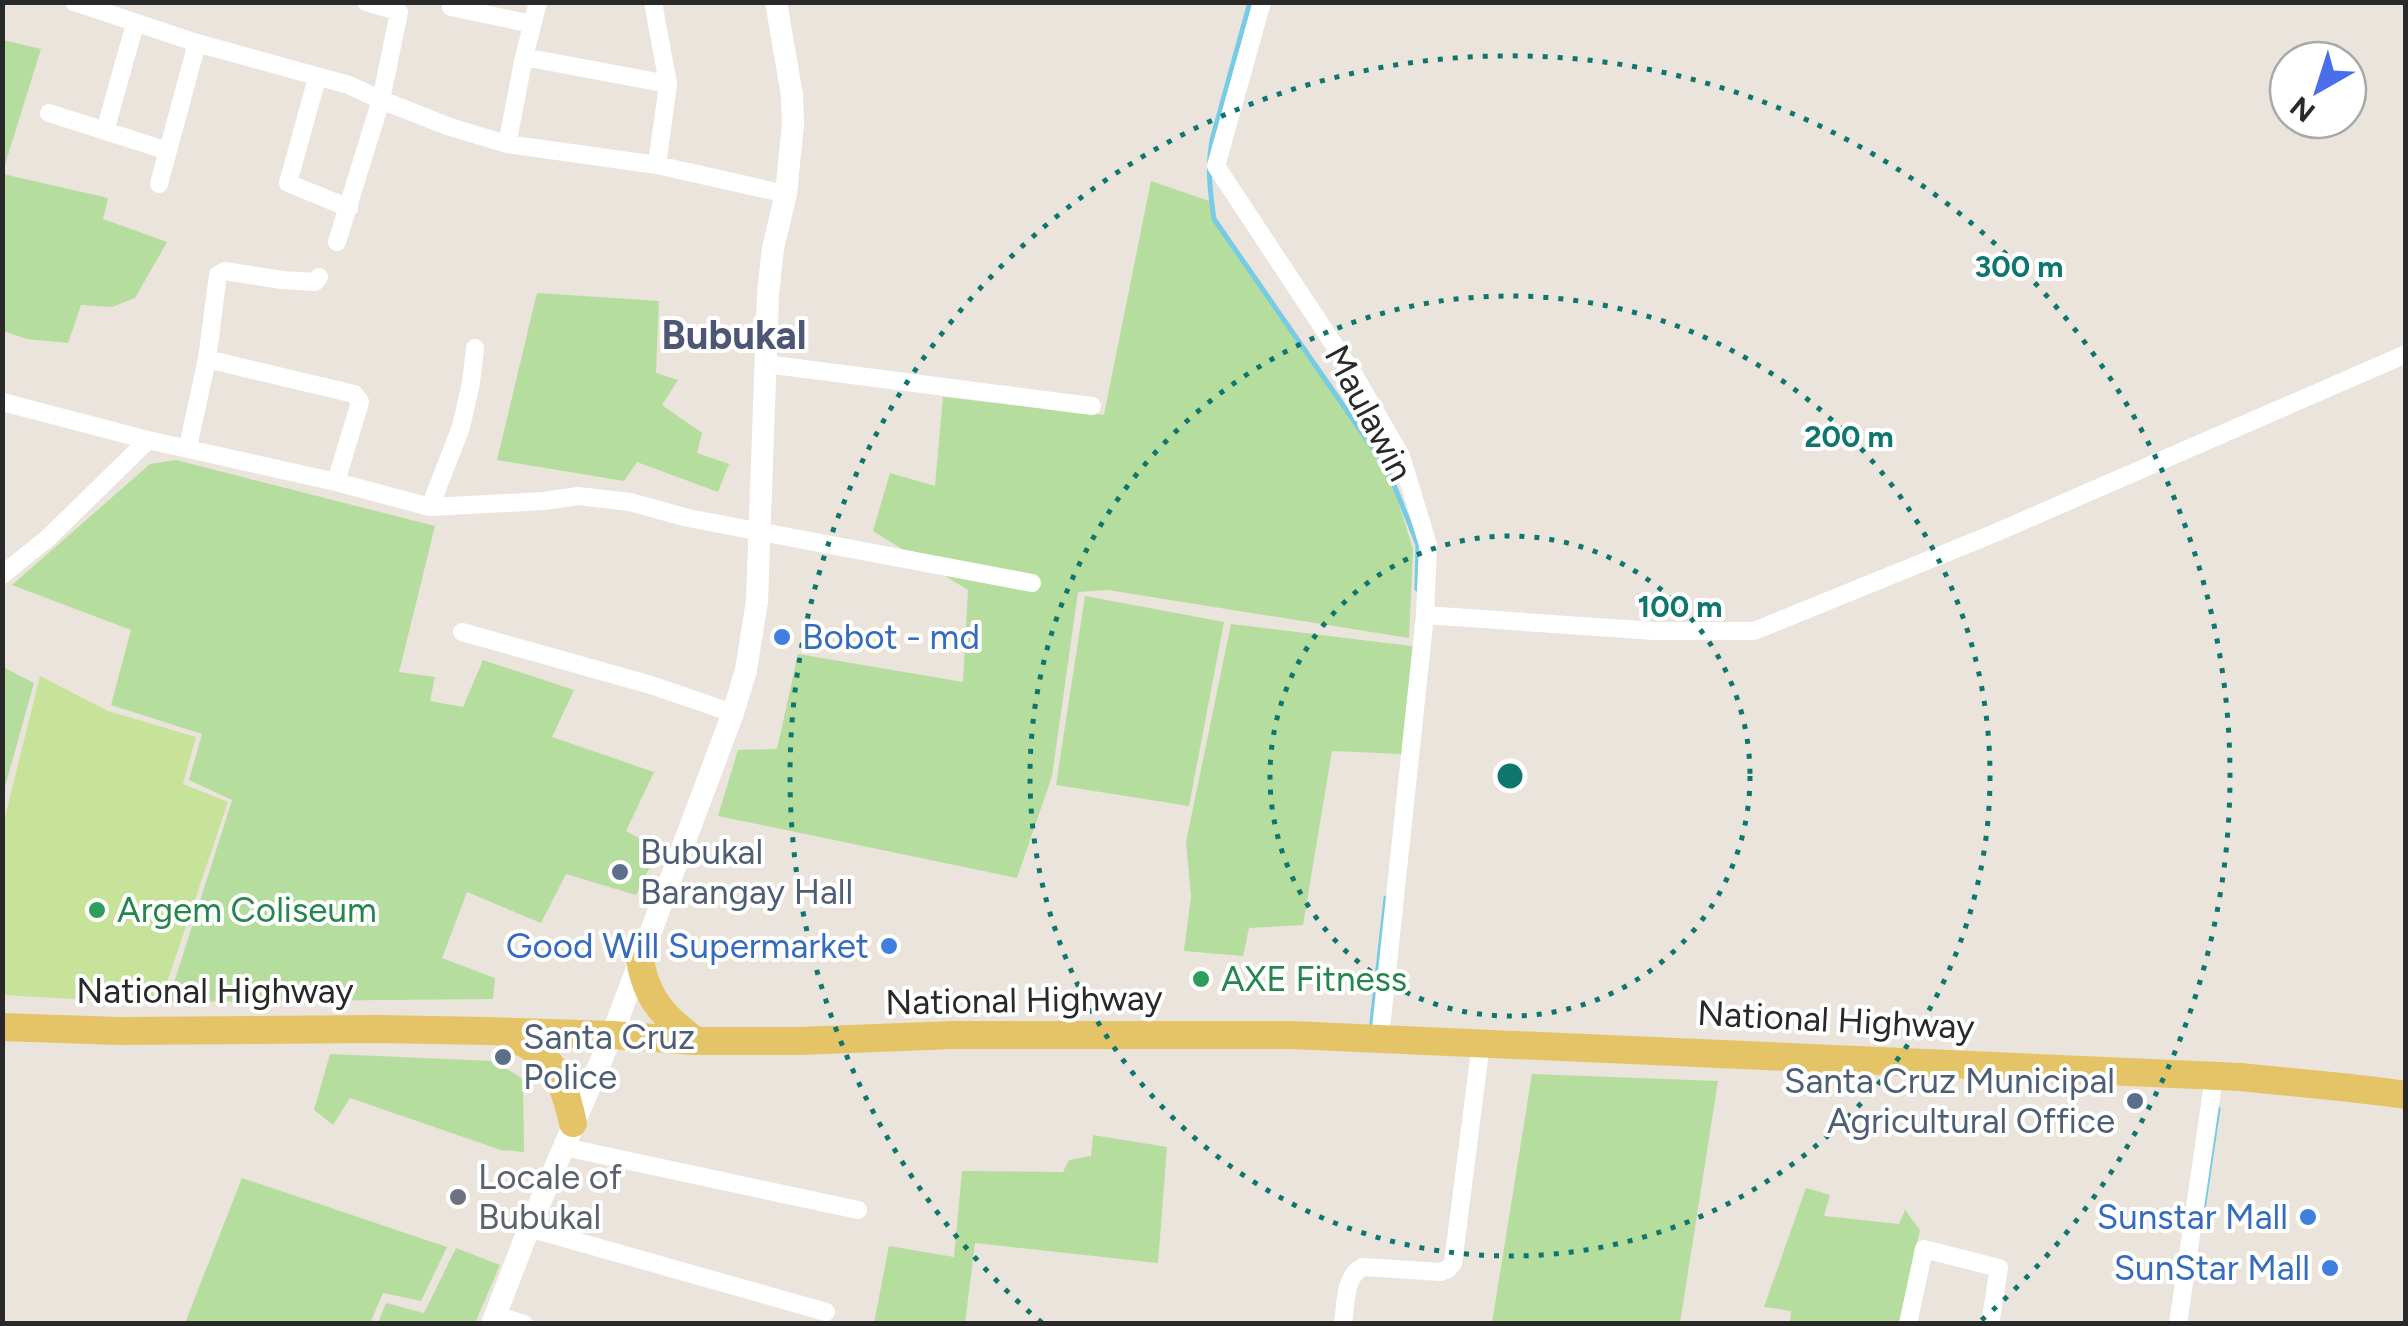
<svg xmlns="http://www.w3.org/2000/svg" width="2408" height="1326" viewBox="0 0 2408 1326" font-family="Figtree,sans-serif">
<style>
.green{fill:#b5dd9d}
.pitch{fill:#c7e399}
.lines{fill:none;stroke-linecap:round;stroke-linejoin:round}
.stream{stroke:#77cbe4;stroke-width:5}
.minor{stroke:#fff;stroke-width:18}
.secondary{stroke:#fff;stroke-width:22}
.primary{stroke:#e5c367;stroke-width:28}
.ring{fill:none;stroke:#0f766e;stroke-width:5;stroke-dasharray:5 10}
.shop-dot{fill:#3f7fe0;stroke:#fff;stroke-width:4}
.service-dot{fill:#5c6f8a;stroke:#fff;stroke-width:4}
.leisure-dot{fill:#2e9e5b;stroke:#fff;stroke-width:4}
.worship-dot{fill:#6b7280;stroke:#fff;stroke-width:4}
.labels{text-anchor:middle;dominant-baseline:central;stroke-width:8;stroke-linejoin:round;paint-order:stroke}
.street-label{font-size:35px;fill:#292929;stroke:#fff}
.shop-label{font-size:35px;fill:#366cbe;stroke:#fff;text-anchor:end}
.service-label{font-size:35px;fill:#4e5e75;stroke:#fff;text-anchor:start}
.leisure-label{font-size:35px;fill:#27864d;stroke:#fff;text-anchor:start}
.worship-label{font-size:35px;fill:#5b616d;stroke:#fff;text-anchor:start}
.quarter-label{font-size:40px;font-weight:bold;fill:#4e5676;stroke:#fff}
.centre{fill:#0f766e;stroke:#fff;stroke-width:5}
.ring-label{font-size:30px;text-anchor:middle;font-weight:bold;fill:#0f766e;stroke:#fff;stroke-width:8;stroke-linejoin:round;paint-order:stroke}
</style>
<rect width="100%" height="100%" fill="#eae4dc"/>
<path class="green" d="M 3,40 L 41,49 L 3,171 L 2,40 Z
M 3,174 L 108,198 L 103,219 L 167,242 L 135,298 L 112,307 L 81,305 L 68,343 L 27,339 L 3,331 Z
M 1151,181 L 1212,202 L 1215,219 L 1388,470 L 1413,549 L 1409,638 L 1108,590 L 1078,592 L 1052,776 L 1017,878 L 718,816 L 738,750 L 777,749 L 798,654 L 963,682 L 968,590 L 873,531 L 890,473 L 935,486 L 943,397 L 1104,415 Z
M 537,293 L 659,301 L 656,373 L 678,380 L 662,405 L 702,433 L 697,453 L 729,464 L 718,492 L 637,462 L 624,481 L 497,460 Z
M 176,460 L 435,526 L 399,672 L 435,677 L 430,701 L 463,707 L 483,660 L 574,690 L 552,737 L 654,772 L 626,831 L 659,849 L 636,895 L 566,874 L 541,923 L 467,892 L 442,958 L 495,978 L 493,999 L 168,1002 L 232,800 L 189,780 L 202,734 L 111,705 L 131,630 L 12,585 L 150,464 Z
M 1085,596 L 1224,622 L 1189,806 L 1056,785 Z
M 1231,624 L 1419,647 L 1402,754 L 1332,751 L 1303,925 L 1249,928 L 1243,956 L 1184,951 L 1191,896 L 1186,842 Z
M 3,667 L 34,683 L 3,794 Z
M 330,1054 L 494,1061 L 523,1079 L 524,1152 L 501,1150 L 350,1098 L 333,1125 L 314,1110 Z
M 1532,1074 L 1718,1081 L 1680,1323 L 1492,1323 Z
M 1093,1135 L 1167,1147 L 1158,1263 L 975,1243 L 965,1323 L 874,1323 L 889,1246 L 954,1257 L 962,1171 L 1063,1172 L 1069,1160 L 1091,1156 Z
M 242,1178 L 447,1247 L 421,1301 L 383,1293 L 370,1323 L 185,1323 Z
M 1806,1188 L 1830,1195 L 1824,1216 L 1899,1224 L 1905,1210 L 1920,1230 L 1899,1323 L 1790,1323 L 1791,1311 L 1764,1307 Z
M 456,1248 L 500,1265 L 475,1323 L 378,1323 L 386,1303 L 424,1313 Z"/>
<path class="pitch" d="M 40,676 L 108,711 L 196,737 L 183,784 L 228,802 L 159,1006 L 125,1002 L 3,995 L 3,825 Z"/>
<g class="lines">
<path class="stream" d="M 1250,2 L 1212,140 C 1207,167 1210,191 1214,219 L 1388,470 L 1418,545 L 1417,589
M 1371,1031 L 1386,898
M 2203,1210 L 2218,1109"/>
<path class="minor" d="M 74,2 L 197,43 L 349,85 L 381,100 L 450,127 L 507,144 L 657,165 L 786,194
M 453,2 L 451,7 L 532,24
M 653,2 L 668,84 L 657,165
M 1262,2 L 1216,166 L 1354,375 L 1401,456 L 1428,545 L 1425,615 L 1380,1038
M 524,57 L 668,84
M 317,78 L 288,183 L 349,208
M 49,113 L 168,151
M 105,131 L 135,24
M 507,144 L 524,57 L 538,2
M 159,184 L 197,43
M 337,242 L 381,100 L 399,12 L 366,2
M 207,359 L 354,394 L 360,402 L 336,482
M 766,364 L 1092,406
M 2,402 L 148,440 L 336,482 L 430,507 L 544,501 L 578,496 L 630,502 L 688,518 L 1032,583
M 188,447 L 207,359 L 218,275 L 225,271 L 282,280 L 315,282 L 319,277
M 430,507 L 461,427 L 471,383 L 475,348
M 2,575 L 49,537 L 148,440
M 1425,615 L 1654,631 L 1754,631 L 1995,533 L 2406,354
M 462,632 L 651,685 L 733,713
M 564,1147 L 858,1210
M 529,1228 L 826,1312
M 496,1315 L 524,1324
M 1343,1324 C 1346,1304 1344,1276 1363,1267 L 1441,1272 L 1448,1269 L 1453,1263 L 1481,1043
M 1908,1324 L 1924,1249 L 1999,1268 L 1990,1324
M 2178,1324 L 2214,1077"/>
<path class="secondary" d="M 492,1324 L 529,1228 L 612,1035 L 733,713 L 746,670 L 757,601 L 768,294 L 773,248 L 786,194 L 793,124 L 792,95 L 776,2"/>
<path class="primary" d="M 640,959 C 646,999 664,1017 696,1041
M 2,1027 L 118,1031 L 378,1029 L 488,1031 L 612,1035 L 696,1041 L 799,1041 L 954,1035 L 1291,1035 L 2241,1077 C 2296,1083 2351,1087 2406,1095
M 508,1037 C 554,1052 563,1080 573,1123"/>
</g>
<g class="ring">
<circle cx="1510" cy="776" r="240"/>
<circle cx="1510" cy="776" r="480"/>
<path d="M1042 1323A720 720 0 1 1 1978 1323"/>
</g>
<g class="shop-dot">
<circle cx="782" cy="637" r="10"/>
<circle cx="889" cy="946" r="10"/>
<circle cx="2308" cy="1217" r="10"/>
<circle cx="2330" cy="1268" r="10"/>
</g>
<g class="service-dot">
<circle cx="620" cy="872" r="10"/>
<circle cx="503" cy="1057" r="10"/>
<circle cx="2135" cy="1101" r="10"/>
</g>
<g class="leisure-dot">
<circle cx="97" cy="910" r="10"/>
<circle cx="1201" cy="979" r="10"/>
</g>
<circle class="worship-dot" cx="458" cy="1197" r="10"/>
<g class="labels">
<g class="street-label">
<text transform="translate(1369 413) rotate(62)">Maulawin</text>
<text x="215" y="991">National Highway</text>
<text transform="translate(1024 1000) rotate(-1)">National Highway</text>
<text transform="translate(1836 1020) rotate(3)">National Highway</text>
</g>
<g class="shop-label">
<text x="802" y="637" text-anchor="start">Bobot - md</text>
<text x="869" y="946">Good Will Supermarket</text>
<text x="2288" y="1217">Sunstar Mall</text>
<text x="2310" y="1268">SunStar Mall</text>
</g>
<g class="service-label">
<text x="640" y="852">Bubukal<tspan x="640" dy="40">Barangay Hall</tspan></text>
<text x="523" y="1037">Santa Cruz<tspan x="523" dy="40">Police</tspan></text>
<text x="2115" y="1081" text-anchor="end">Santa Cruz Municipal<tspan x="2115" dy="40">Agricultural Office</tspan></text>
</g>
<g class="leisure-label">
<text x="117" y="910">Argem Coliseum</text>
<text x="1221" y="979">AXE Fitness</text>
</g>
<g class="worship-label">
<text x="478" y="1177">Locale of<tspan x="478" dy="40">Bubukal</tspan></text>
</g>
<g class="quarter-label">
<text x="734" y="335">Bubukal</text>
</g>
</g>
<circle cx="1510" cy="776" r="15" class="centre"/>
<g class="ring-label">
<text x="2019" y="277">300 m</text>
<text x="1849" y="447">200 m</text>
<text x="1680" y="617">100 m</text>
</g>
<rect width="2408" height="1326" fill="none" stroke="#292929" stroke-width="10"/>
<g transform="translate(2318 90) rotate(219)"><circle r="48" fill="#ffffff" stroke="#a9a9a9" stroke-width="2.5"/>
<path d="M0-8L18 38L0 25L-18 38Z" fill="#496deb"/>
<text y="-15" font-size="28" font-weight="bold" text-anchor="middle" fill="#292929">N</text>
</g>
</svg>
